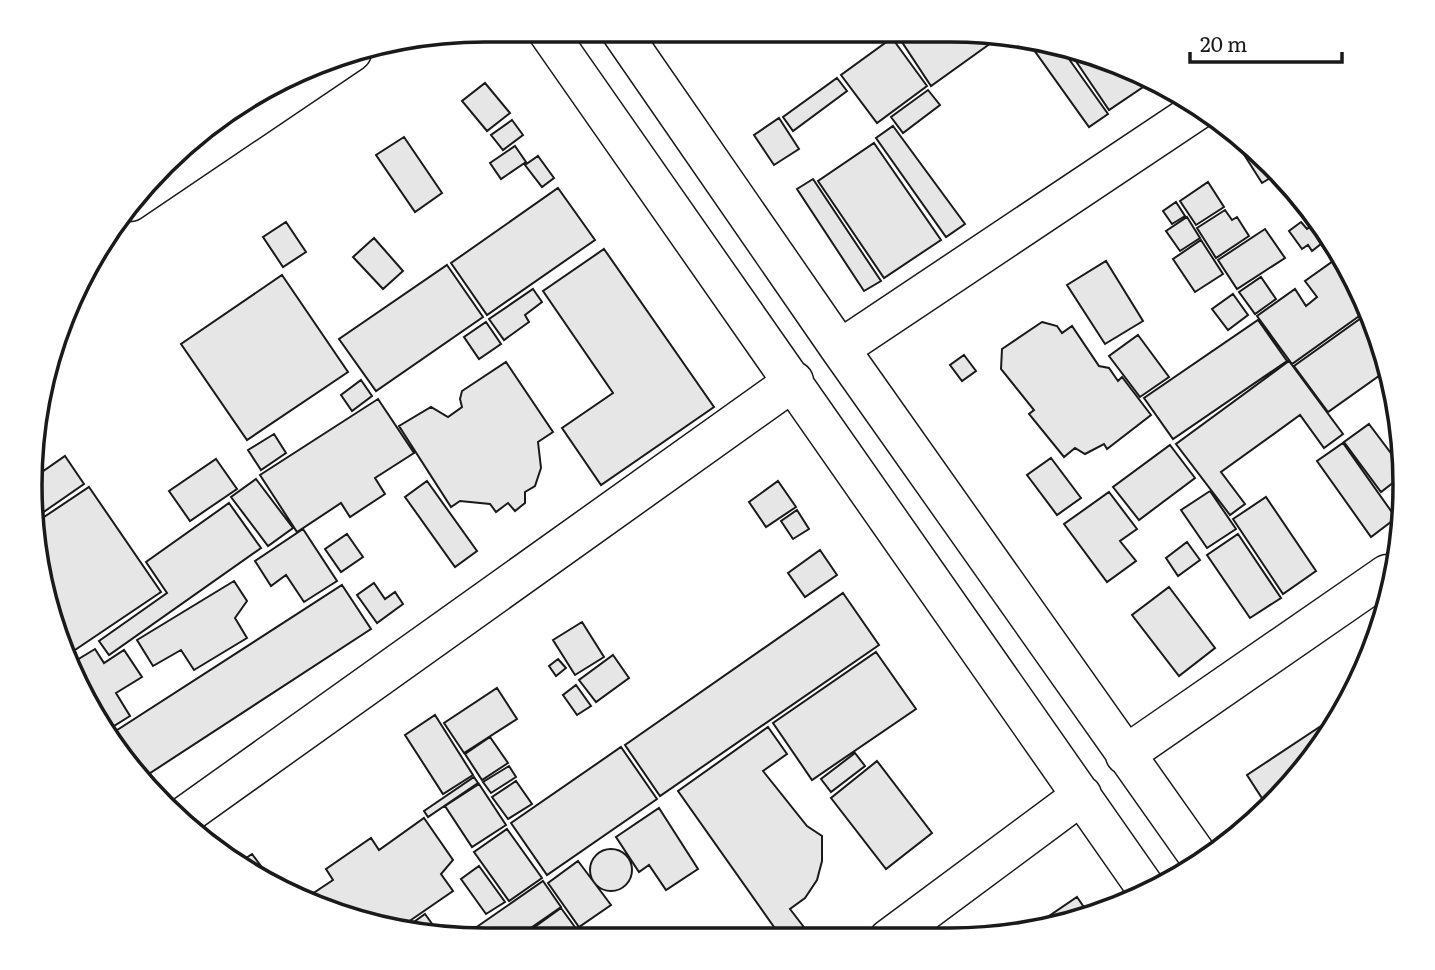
<svg xmlns="http://www.w3.org/2000/svg" width="1435" height="970" viewBox="0 0 1435 970" font-family="Literata,serif">
<style>
.building{fill:#e6e6e6;stroke:#1a1a1a;stroke-width:2}
.lines{fill:none;stroke-linecap:round;stroke-linejoin:round}
.street-casing{stroke:#1a1a1a;stroke-width:41}
.street{stroke:#fff;stroke-width:38}
.rim{fill:none;stroke:#1a1a1a;stroke-width:3.5}
</style>
<rect width="100%" height="100%" fill="#fff"/>
<path class="building" d="M 898,36 L 998,38 L 931,86 Z
M 892,38 L 927,86 L 877,123 L 841,75 Z
M 1038,38 L 1059,45 L 1108,114 L 1089,127 L 1029,43 Z
M 1067,48 L 1152,77 L 1155,79 L 1109,110 Z
M 837,78 L 847,91 L 793,131 L 783,117 Z
M 485,83 L 510,113 L 487,131 L 462,101 Z
M 928,90 L 940,105 L 903,133 L 891,117 Z
M 779,118 L 799,149 L 774,165 L 754,135 Z
M 512,120 L 523,135 L 503,150 L 491,135 Z
M 893,126 L 965,224 L 946,237 L 876,138 Z
M 404,137 L 442,193 L 415,212 L 376,155 Z
M 874,143 L 941,240 L 884,278 L 818,181 Z
M 515,146 L 526,162 L 501,179 L 490,163 Z
M 1250,147 L 1263,157 L 1275,175 L 1262,183 L 1243,153 Z
M 538,156 L 554,178 L 542,187 L 525,165 Z
M 813,179 L 881,281 L 864,291 L 797,189 Z
M 1208,182 L 1224,207 L 1196,225 L 1180,201 Z
M 558,188 L 595,240 L 487,315 L 451,263 Z
M 1176,202 L 1185,216 L 1172,224 L 1163,211 Z
M 1225,210 L 1232,220 L 1237,217 L 1249,236 L 1216,258 L 1197,228 Z
M 1187,217 L 1200,238 L 1180,251 L 1166,231 Z
M 286,222 L 306,252 L 283,267 L 263,237 Z
M 1301,222 L 1307,229 L 1313,225 L 1333,255 L 1330,257 L 1321,244 L 1312,251 L 1308,245 L 1302,249 L 1289,231 Z
M 1265,229 L 1285,258 L 1237,289 L 1218,260 Z
M 374,238 L 403,271 L 383,289 L 353,257 Z
M 1201,240 L 1223,274 L 1195,292 L 1173,259 Z
M 604,249 L 714,407 L 601,485 L 562,428 L 613,393 L 543,291 Z
M 1336,259 L 1369,309 L 1292,364 L 1257,316 L 1295,289 L 1306,306 L 1317,297 L 1305,281 Z
M 1106,261 L 1143,321 L 1105,344 L 1067,285 Z
M 447,265 L 483,317 L 376,391 L 339,339 Z
M 282,275 L 348,372 L 247,440 L 181,344 Z
M 1261,277 L 1276,299 L 1255,314 L 1239,292 Z
M 533,289 L 542,302 L 525,315 L 529,322 L 504,340 L 489,319 Z
M 1233,294 L 1248,315 L 1228,330 L 1212,309 Z
M 1371,311 L 1383,373 L 1328,412 L 1294,366 Z
M 1258,320 L 1287,361 L 1173,439 L 1144,398 Z
M 486,322 L 501,344 L 479,359 L 464,337 Z
M 1042,322 L 1057,326 L 1062,333 L 1072,326 L 1099,366 L 1109,368 L 1118,381 L 1122,377 L 1151,415 L 1107,449 L 1104,444 L 1085,454 L 1075,448 L 1064,457 L 1029,414 L 1034,410 L 1001,369 L 1002,349 Z
M 1138,335 L 1169,377 L 1140,397 L 1109,356 Z
M 964,355 L 976,371 L 962,381 L 950,365 Z
M 1289,361 L 1343,434 L 1324,448 L 1300,415 L 1221,472 L 1245,504 L 1230,515 L 1176,444 Z
M 506,362 L 553,432 L 538,442 L 541,468 L 535,486 L 525,492 L 525,503 L 515,511 L 508,503 L 496,512 L 490,504 L 460,501 L 451,507 L 399,426 L 431,407 L 448,417 L 462,407 L 460,399 L 462,391 Z
M 361,380 L 372,396 L 352,411 L 341,395 Z
M 378,399 L 414,453 L 375,478 L 385,494 L 350,517 L 341,503 L 297,532 L 260,475 Z
M 1369,424 L 1402,468 L 1403,475 L 1381,492 L 1344,442 Z
M 274,434 L 286,453 L 261,470 L 248,450 Z
M 1343,443 L 1396,518 L 1371,537 L 1317,461 Z
M 1170,445 L 1195,478 L 1139,520 L 1113,487 Z
M 65,456 L 84,484 L 35,518 L 32,479 Z
M 1051,458 L 1081,498 L 1057,515 L 1027,475 Z
M 216,459 L 237,489 L 190,521 L 169,491 Z
M 256,479 L 293,528 L 268,546 L 231,497 Z
M 427,481 L 477,551 L 455,567 L 405,497 Z
M 778,481 L 796,507 L 766,527 L 749,502 Z
M 89,487 L 161,592 L 69,654 L 39,574 L 35,523 Z
M 1210,491 L 1236,529 L 1207,548 L 1181,510 Z
M 1109,492 L 1137,529 L 1120,541 L 1136,561 L 1107,582 L 1064,524 Z
M 1266,497 L 1316,571 L 1283,594 L 1233,519 Z
M 229,503 L 261,548 L 109,655 L 99,641 L 167,593 L 146,562 Z
M 797,510 L 809,529 L 793,539 L 781,521 Z
M 303,529 L 337,581 L 304,602 L 286,575 L 271,586 L 255,561 Z
M 347,534 L 363,557 L 341,572 L 325,549 Z
M 1238,534 L 1281,598 L 1250,618 L 1207,555 Z
M 1187,542 L 1200,560 L 1178,576 L 1166,558 Z
M 820,550 L 837,575 L 805,597 L 788,573 Z
M 234,581 L 247,601 L 235,618 L 247,638 L 194,670 L 181,650 L 153,666 L 137,640 Z
M 374,583 L 385,599 L 395,592 L 403,604 L 377,623 L 357,595 Z
M 342,585 L 371,629 L 141,779 L 111,734 Z
M 1169,587 L 1215,648 L 1179,676 L 1132,615 Z
M 843,593 L 879,645 L 660,796 L 625,745 Z
M 582,622 L 604,657 L 575,675 L 553,640 Z
M 95,649 L 104,663 L 124,650 L 142,677 L 116,693 L 130,716 L 109,729 L 72,663 Z
M 876,652 L 916,709 L 812,780 L 773,723 Z
M 613,655 L 629,678 L 596,702 L 579,680 Z
M 558,659 L 566,668 L 556,676 L 549,666 Z
M 576,685 L 591,706 L 577,715 L 563,695 Z
M 497,688 L 517,719 L 464,753 L 444,723 Z
M 435,715 L 473,775 L 443,794 L 405,735 Z
M 1330,720 L 1272,807 L 1269,809 L 1247,775 Z
M 768,727 L 787,754 L 763,771 L 807,826 L 822,836 L 822,861 L 817,880 L 805,898 L 790,909 L 810,935 L 806,938 L 760,937 L 774,927 L 678,791 Z
M 490,737 L 508,763 L 482,780 L 465,754 Z
M 621,747 L 657,799 L 547,875 L 511,823 Z
M 855,753 L 865,766 L 831,792 L 821,779 Z
M 877,761 L 932,833 L 886,869 L 831,798 Z
M 509,766 L 516,777 L 491,793 L 483,782 Z
M 474,777 L 478,783 L 428,817 L 424,811 Z
M 516,781 L 532,804 L 508,819 L 492,797 Z
M 479,784 L 506,825 L 472,847 L 445,806 Z
M 659,808 L 698,869 L 666,890 L 649,865 L 639,872 L 616,837 Z
M 424,818 L 453,860 L 441,874 L 453,891 L 395,931 L 320,906 L 312,894 L 333,880 L 326,869 L 371,838 L 379,850 Z
M 507,829 L 542,878 L 509,901 L 474,852 Z
M590 870a21 21 0 1 1 42 0a21 21 0 1 1-42 0Z
M 252,854 L 278,889 L 240,862 Z
M 578,861 L 611,905 L 579,927 L 548,883 Z
M 479,866 L 505,902 L 486,914 L 461,879 Z
M 543,881 L 561,907 L 522,934 L 468,933 Z
M 1077,897 L 1090,916 L 1056,926 L 1049,916 Z
M 561,908 L 580,934 L 525,934 Z
M 425,914 L 438,932 L 400,932 Z"/>
<g class="lines">
<defs>
<path id="street" d="M 547,31 L 1147,890
M 621,32 L 840,349 L 1198,856
M 130,202 L 352,52
M 840,349 L 1198,110
M 1125,755 L 1387,574
M 180,819 L 794,381
M 888,939 L 1082,795"/>
</defs>
<use href="#street" class="street-casing"/>
<use href="#street" class="street"/>
</g>
<path d="M0 0H1435V970H0ZM485 42H950A443 443 0 0 1 1393 485V485A443 443 0 0 1 950 928H485A443 443 0 0 1 42 485V485A443 443 0 0 1 485 42Z" fill="#fff" fill-rule="evenodd"/>
<path class="rim" d="M485 42H950A443 443 0 0 1 1393 485V485A443 443 0 0 1 950 928H485A443 443 0 0 1 42 485V485A443 443 0 0 1 485 42Z"/>
<path d="M1190 52v10h152v-10" fill="none" stroke="#1a1a1a" stroke-width="3.5"/>
<text x="1200" y="52" font-size="21" fill="#1a1a1a" stroke="#ffffff" stroke-width="5" paint-order="stroke">20 m</text>
</svg>
